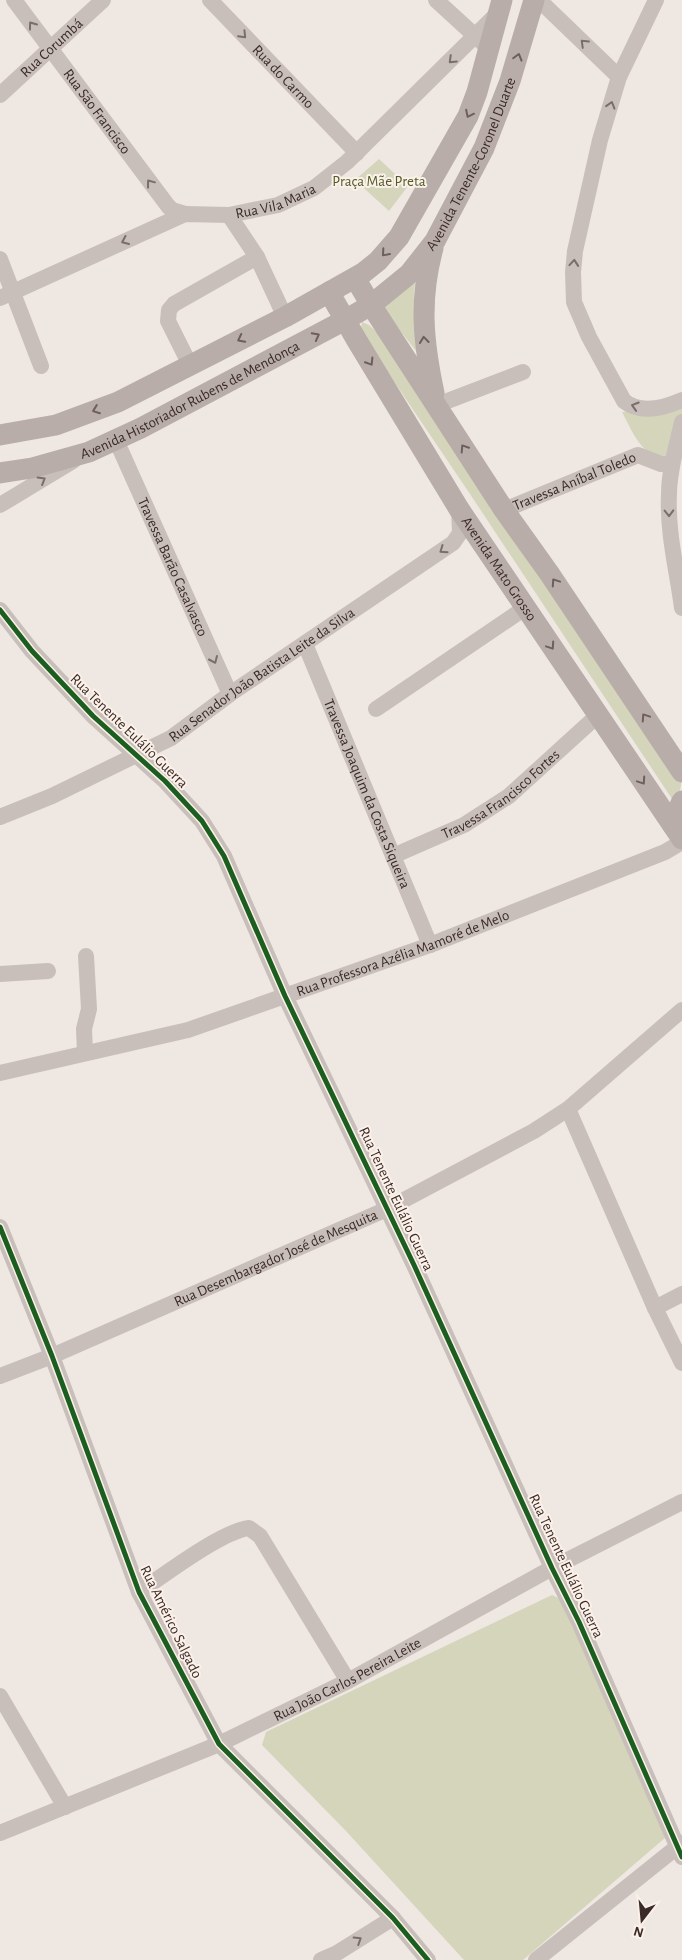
<svg xmlns="http://www.w3.org/2000/svg" width="682" height="1960" viewBox="0 0 682 1960" font-family="'Alegreya Sans',sans-serif">
<style>
.green{fill:#d4d5ba}
.lines{fill:none;stroke-linecap:round;stroke-linejoin:round}
.minor{stroke:#c9bfba;stroke-width:16}
.major{stroke:#b8ada9;stroke-width:21}
.cycleway-casing{stroke:#fcf1e9;stroke-width:8}
.cycleway{stroke:#1b5e20;stroke-width:5}
.oneway{stroke:#7a6e6a}
.oneway2{stroke:#6c5f5c}
.labels{text-anchor:middle;dominant-baseline:central;stroke-width:4;stroke-linejoin:round;paint-order:stroke}
.street-label{font-size:15px;fill:#3a2b28;stroke:#fcf1e9}
.park-label{font-size:15px;fill:#505b29;stroke:#fcf1e9}
</style>
<rect width="100%" height="100%" fill="#efe7e2"/>
<path class="green" d="M 379,159 L 408,186 L 389,211 L 355,180 Z
M 415,282 L 414,295 L 420,356 L 380,305 Z
M 362,322 L 369,325 L 379,334 L 681,782 C 682,789 676,798 676,805 L 470,494 L 368,343 L 361,328 Z
M 682,405 L 682,415 L 667,456 C 642,460 632,430 622,412 Z
M 552,1595 L 569,1603 L 666,1837 L 523,1960 L 464,1960 L 346,1831 L 262,1745 L 266,1732 Z"/>
<g class="lines">
<g class="minor">
<path id="s1" d="M 14,0 L 168,206 L 172,210 L 185,214"/>
<path id="s2" d="M 210,0 L 357,153"/>
<path d="M 436,0 L 484,44"/>
<path d="M 539,0 L 619,77"/>
<path d="M 656,0 L 619,77 L 600,140 L 575,251 L 573,272 L 574,302 L 589,337 L 624,401 C 640,414 664,408 682,400"/>
<path id="s3" d="M 0,95 L 103,0"/>
<path d="M 229,215 L 257,257 L 285,317"/>
<path d="M 0,259 L 41,366"/>
<path id="s4" d="M 0,298 L 185,214 L 229,215 L 278,205 L 314,188 L 347,162 L 497,14"/>
<path d="M 190,365 L 168,321 L 169,310 L 174,304 L 257,257"/>
<path d="M 437,405 L 523,372"/>
<path d="M 682,422 C 677,445 669,470 669,494 C 667,532 677,570 682,608"/>
<path id="s5" d="M 116,440 L 230,694"/>
<path d="M 0,505 L 73,461"/>
<path id="s6" d="M 504,510 L 638,455 L 661,464 L 672,464"/>
<path d="M 0,610 L 32,651 L 93,716 L 165,781 L 202,821 L 224,856 L 285,996 L 414,1265 L 552,1568 L 579,1622 L 682,1857"/>
<path id="s7" d="M 305,644 L 430,945"/>
<path d="M 376,709 L 525,608"/>
<path id="s8" d="M 0,817 L 52,796 L 171,738 L 230,694 L 453,543 L 460,533 L 459,509"/>
<path id="s9" d="M 393,856 L 464,825 L 509,796 L 597,716"/>
<path d="M 0,974 L 48,971"/>
<path d="M 85,1053 L 84,1029 L 89,1009 L 86,956"/>
<path id="s10" d="M 0,1073 L 188,1030 L 430,945 L 665,852 L 682,842"/>
<path d="M 568,1109 L 655,1308 L 682,1363"/>
<path d="M 0,1227 L 52,1356 L 139,1592 L 219,1744 L 393,1918 L 428,1960"/>
<path d="M 655,1308 L 682,1294"/>
<path id="s11" d="M 0,1376 L 52,1356 L 387,1209 L 534,1131 L 568,1109 L 682,1010"/>
<path d="M 139,1592 C 164,1575 222,1531 249,1528 L 260,1536 L 348,1681"/>
<path d="M 0,1696 L 65,1807"/>
<path id="s12" d="M 0,1833 L 219,1744 L 348,1681 L 552,1568 L 682,1502"/>
<path d="M 321,1960 L 337,1953 L 393,1918"/>
<path d="M 536,1960 L 682,1843"/>
</g>
<g class="major">
<path d="M 433,248 C 419,300 423,341 434,393"/>
<path d="M 355,278 L 371,305 L 504,510 L 549,573 L 682,772"/>
<path id="s13" d="M 329,292 L 356,339 L 459,509 L 682,839"/>
<path d="M 0,435 L 56,425 L 118,402 L 285,317 L 363,273 L 378,261 L 399,237 L 468,116 L 477,92 L 502,0"/>
<path id="s14" d="M 0,473 L 32,468 L 89,452 L 141,428 L 345,320 L 371,305 L 409,274 L 435,241 L 484,148 L 510,81 L 534,0"/>
<path d="M 672,824 L 682,801"/>
</g>
<defs>
<path id="cycleway" d="M 0,610 L 32,651 L 93,716 L 165,781 L 202,821 L 224,856 L 285,996 L 414,1265 L 552,1568 L 579,1622 L 682,1857
M 0,1227 L 52,1356 L 139,1592 L 219,1744 L 393,1918 L 428,1960"/>
</defs>
<use href="#cycleway" class="cycleway-casing"/>
<use href="#cycleway" class="cycleway"/>
</g>
<defs><path id="oneway-chevron" d="M-2-3.5L2.5 0L-2 3.5" fill="none" stroke-width="1.6" stroke-linecap="round" stroke-linejoin="round" transform="scale(1.25)"/></defs>
<g class="oneway">
<use href="#oneway-chevron" transform="translate(32 25) rotate(-126)"/>
<use href="#oneway-chevron" transform="translate(243 35) rotate(46)"/>
<use href="#oneway-chevron" transform="translate(584 43) rotate(-136)"/>
<use href="#oneway-chevron" transform="translate(452 60) rotate(136)"/>
<use href="#oneway-chevron" transform="translate(611 105) rotate(-73)"/>
<use href="#oneway-chevron" transform="translate(150 183) rotate(-127)"/>
<use href="#oneway-chevron" transform="translate(125 241) rotate(156)"/>
<use href="#oneway-chevron" transform="translate(574 263) rotate(-85)"/>
<use href="#oneway-chevron" transform="translate(635 406) rotate(-163)"/>
<use href="#oneway-chevron" transform="translate(42 480) rotate(-31)"/>
<use href="#oneway-chevron" transform="translate(669 513) rotate(89)"/>
<use href="#oneway-chevron" transform="translate(443 550) rotate(145)"/>
<use href="#oneway-chevron" transform="translate(214 660) rotate(66)"/>
<use href="#oneway-chevron" transform="translate(358 1940) rotate(-32)"/>
</g>
<g class="oneway2">
<use href="#oneway-chevron" transform="translate(518 57) rotate(-74)"/>
<use href="#oneway-chevron" transform="translate(469 114) rotate(116)"/>
<use href="#oneway-chevron" transform="translate(385 253) rotate(131)"/>
<use href="#oneway-chevron" transform="translate(316 336) rotate(-28)"/>
<use href="#oneway-chevron" transform="translate(241 339) rotate(153)"/>
<use href="#oneway-chevron" transform="translate(424 340) rotate(-96)"/>
<use href="#oneway-chevron" transform="translate(370 362) rotate(58)"/>
<use href="#oneway-chevron" transform="translate(96 410) rotate(159)"/>
<use href="#oneway-chevron" transform="translate(464 448) rotate(-123)"/>
<use href="#oneway-chevron" transform="translate(555 582) rotate(-124)"/>
<use href="#oneway-chevron" transform="translate(551 646) rotate(56)"/>
<use href="#oneway-chevron" transform="translate(645 717) rotate(-124)"/>
<use href="#oneway-chevron" transform="translate(642 781) rotate(56)"/>
</g>
<g class="labels">
<g class="street-label">
<text stroke="none"><textPath href="#s3" startOffset="70">Rua Corumbá</textPath></text>
<text stroke="none"><textPath href="#s2" startOffset="106">Rua do Carmo</textPath></text>
<text stroke="none"><textPath href="#s1" startOffset="139">Rua São Francisco</textPath></text>
<text stroke="none"><textPath href="#s14" startOffset="586">Avenida Tenente-Coronel Duarte</textPath></text>
<text stroke="none"><textPath href="#s4" startOffset="296">Rua Vila Maria</textPath></text>
<text stroke="none"><textPath href="#s14" startOffset="205">Avenida Historiador Rubens de Mendonça</textPath></text>
<text stroke="none"><textPath href="#s6" startOffset="76">Travessa Aníbal Toledo</textPath></text>
<text stroke="none"><textPath href="#s5" startOffset="139">Travessa Barão Casalvasco</textPath></text>
<text stroke="none"><textPath href="#s13" startOffset="325">Avenida Mato Grosso</textPath></text>
<text stroke="none"><textPath href="#s8" startOffset="299">Rua Senador João Batista Leite da Silva</textPath></text>
<text transform="translate(129 731) rotate(44)">Rua Tenente Eulálio Guerra</text>
<text stroke="none"><textPath href="#s9" startOffset="125">Travessa Francisco Fortes</textPath></text>
<text stroke="none"><textPath href="#s7" startOffset="162">Travessa Joaquim da Costa Siqueira</textPath></text>
<text stroke="none"><textPath href="#s10" startOffset="421">Rua Professora Azélia Mamoré de Melo</textPath></text>
<text transform="translate(396 1199) rotate(65)">Rua Tenente Eulálio Guerra</text>
<text stroke="none"><textPath href="#s11" startOffset="300">Rua Desembargador José de Mesquita</textPath></text>
<text transform="translate(566 1566) rotate(65)">Rua Tenente Eulálio Guerra</text>
<text transform="translate(171 1622) rotate(64)">Rua Américo Salgado</text>
<text stroke="none"><textPath href="#s12" startOffset="380">Rua João Carlos Pereira Leite</textPath></text>
</g>
<g class="park-label">
<text x="379" y="181">Praça Mãe Preta</text>
</g>
</g>
<g transform="translate(642 1920) rotate(196)" stroke="#fcf1e9" stroke-width="4" paint-order="stroke">
<path d="M0-4L9 19L0 12L-9 19Z" fill="#3a2b28"/>
<text y="-8" font-size="14" font-weight="bold" text-anchor="middle" fill="#3a2b28">N</text>
</g>
</svg>
